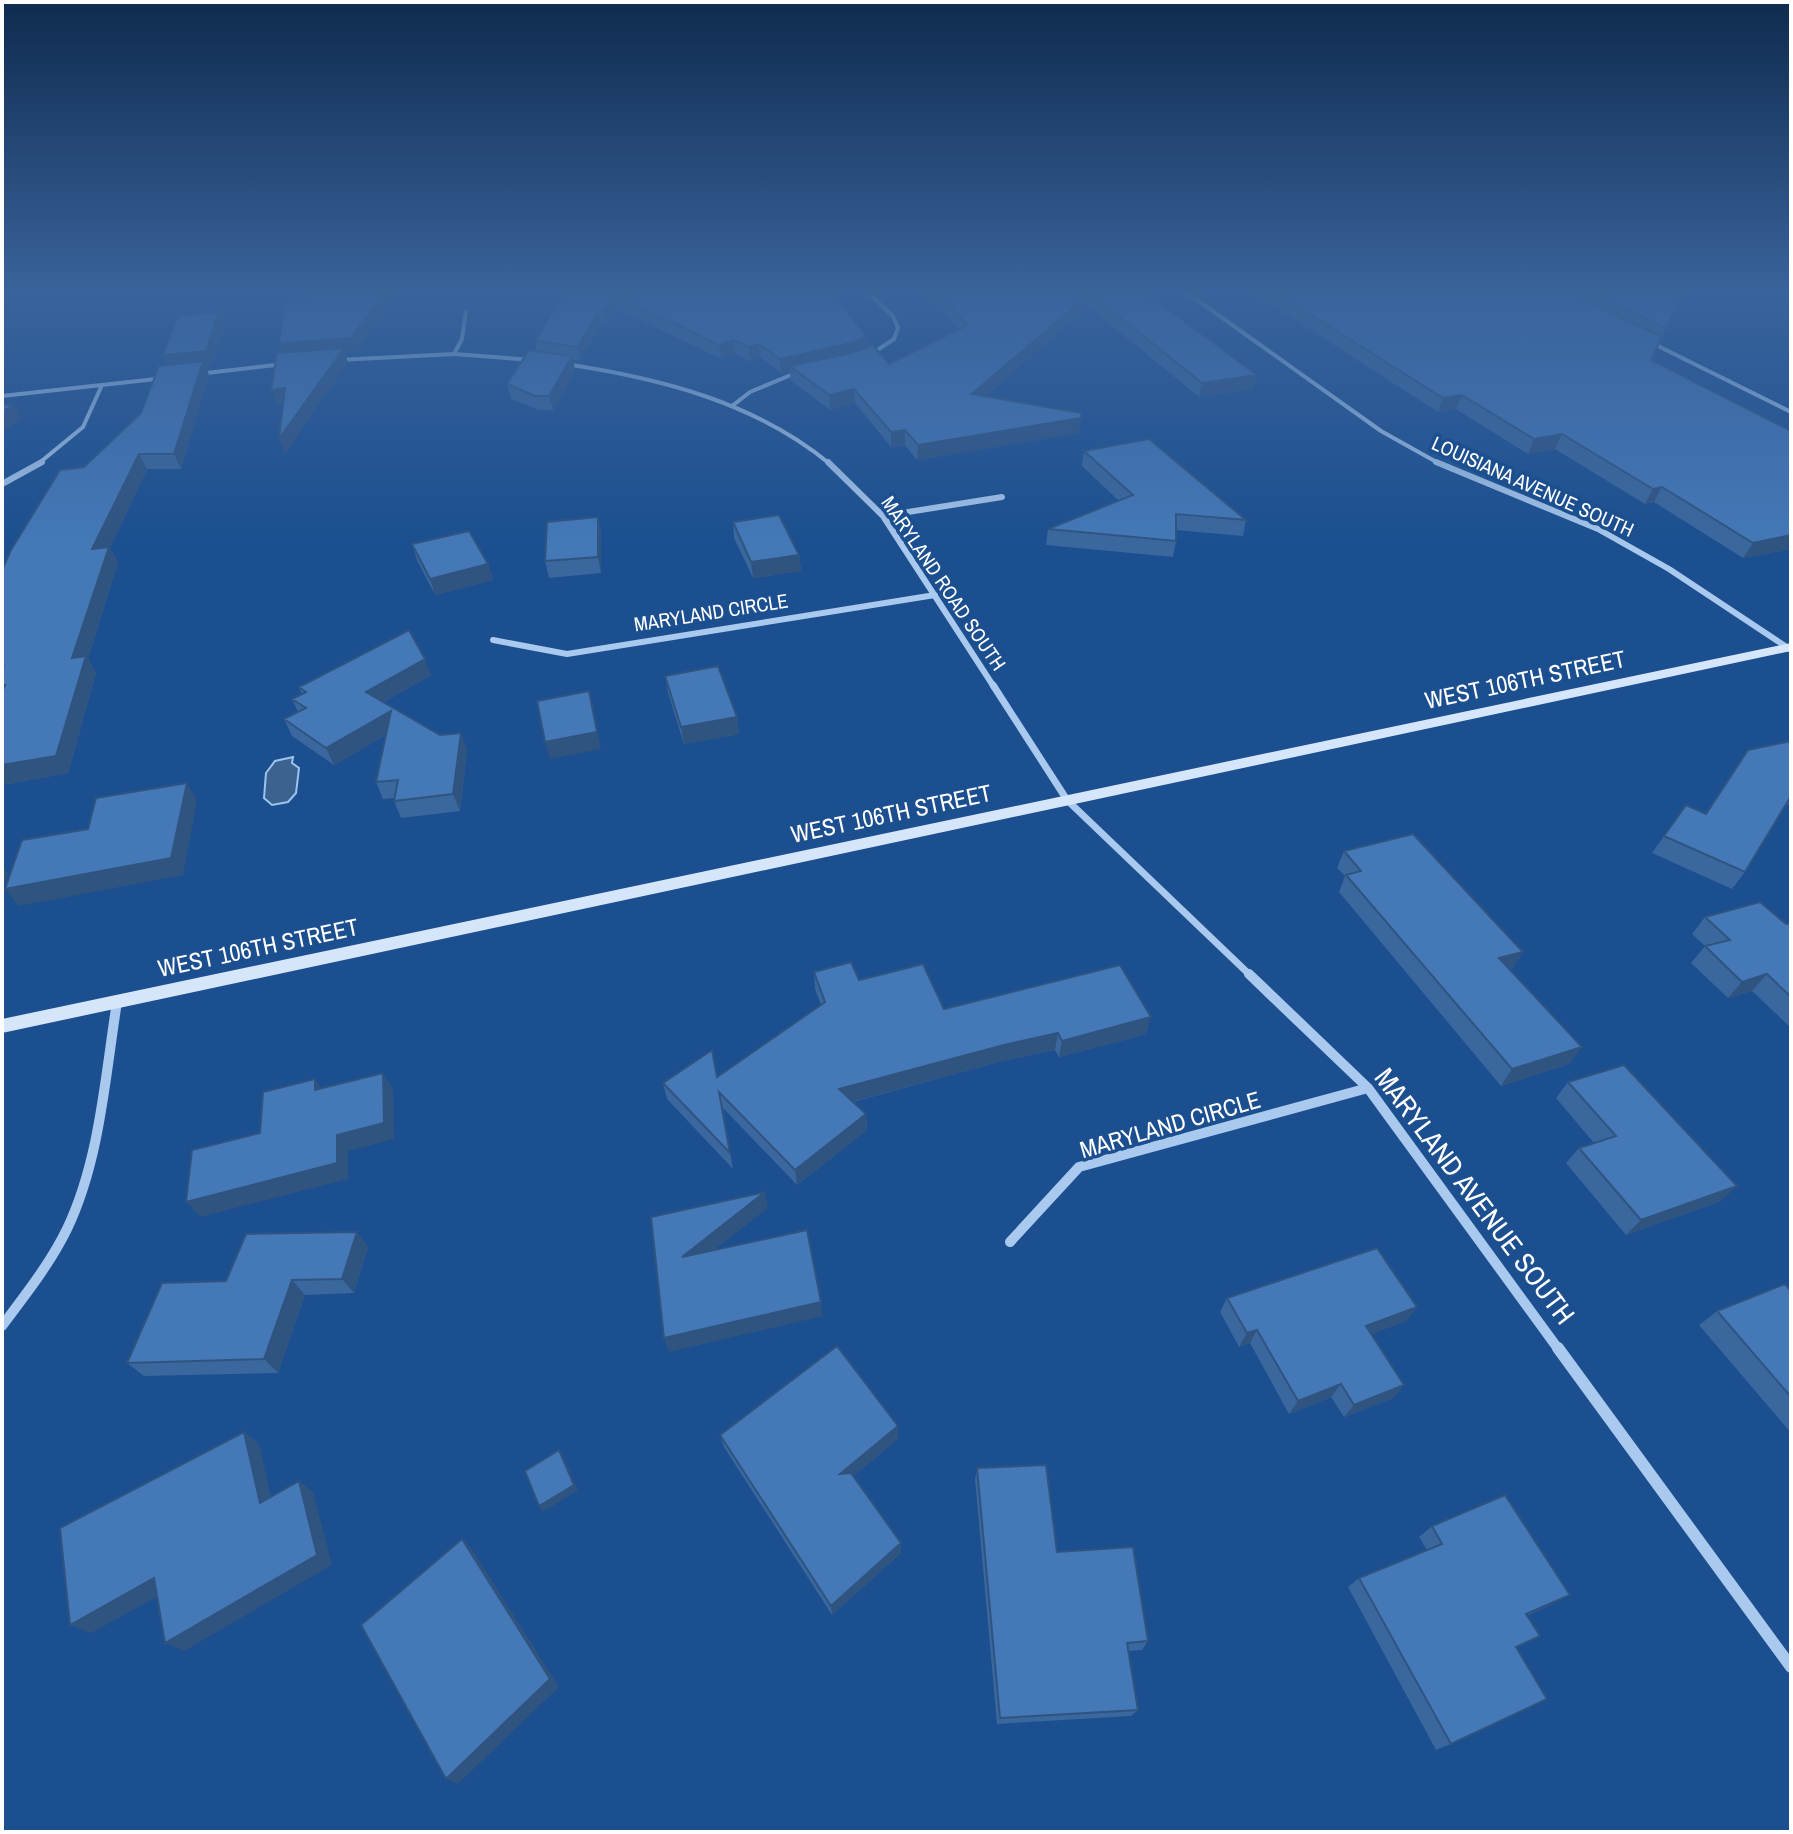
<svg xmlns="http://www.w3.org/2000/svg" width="1793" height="1834" viewBox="0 0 1793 1834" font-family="'Archivo Narrow',sans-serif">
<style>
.water{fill:#3c6290;stroke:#9cc4f0;stroke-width:2}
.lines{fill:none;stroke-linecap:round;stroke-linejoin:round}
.street-far4{stroke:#a9c9ee;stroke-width:4}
.street-far3{stroke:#a9c9ee;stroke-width:6}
.street-far2{stroke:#a9c9ee;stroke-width:7}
.street-far1{stroke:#a9c9ee;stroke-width:10}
.street{stroke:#a9c9ee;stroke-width:12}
.secondary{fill:#d6e6fa;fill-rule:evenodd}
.wall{fill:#3a679d}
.shaded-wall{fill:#305480}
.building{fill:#4478b7;stroke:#305480;stroke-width:2}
.labels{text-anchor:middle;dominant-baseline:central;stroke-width:7;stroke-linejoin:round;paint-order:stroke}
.far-street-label{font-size:20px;fill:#fff;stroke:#1b4f8f}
.street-label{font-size:24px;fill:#fff;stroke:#1b4f8f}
.near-street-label{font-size:28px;fill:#fff;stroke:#1b4f8f}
</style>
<rect width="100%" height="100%" fill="#1b4f8f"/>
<path class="water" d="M 293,757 L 292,763 L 299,768 L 296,793 L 288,802 L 272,805 L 264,798 L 266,773 L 275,761 Z"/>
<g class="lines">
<path class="street-far4" d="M 867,292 L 893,316 L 898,328 L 894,339 L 870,355
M 1186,292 L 1381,431 L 1440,464
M 1648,341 L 1791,412
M 454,354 L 462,339 L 466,312
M 338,360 L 454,354 L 532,360
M 565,364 C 659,378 755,402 830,464
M 198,374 L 284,364
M 2,396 L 165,378
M 732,406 L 750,392 L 798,372
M 38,464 L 83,427 L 102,385"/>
<path class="street-far3" d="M 828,462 L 883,516 L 994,687
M 1436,462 L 1598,529 L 1669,569 L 1791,650
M 2,484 L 42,462
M 883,516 L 1002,497
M 493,640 L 567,654 L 935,595"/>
<path class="street-far2" d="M 993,685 L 1067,800 L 1251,976"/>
<path class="street-far1" d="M 1249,974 L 1368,1088 L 1559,1350
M 1010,1242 L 1079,1167 L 1368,1088
M 2,1326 C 25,1295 50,1264 67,1229 C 100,1160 105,1077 117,1002"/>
<path class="street" d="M 1558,1348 L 1791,1667"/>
<path class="secondary" d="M 1791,643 L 1791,651 L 2,1033 L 2,1019 Z"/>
</g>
<path class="wall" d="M 565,292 L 832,292 L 867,337 L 867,347 L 889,364 L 959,330 L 922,292 L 1144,292 L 1254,389 L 1199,397 L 1088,306 L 986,396 L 1079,433 L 917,460 L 905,445 L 891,447 L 855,403 L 830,410 L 790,380 L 790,371 L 781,373 L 760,357 L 750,361 L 735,354 L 721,359 L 616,308 L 607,324 L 601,324 L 580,361 L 573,360 L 575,370 L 553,410 L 539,410 L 511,399 L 507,384 L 537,351 L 535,341 Z
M 1252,292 L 1684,292 L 1651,360 L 1791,549 L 1743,558 L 1654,502 L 1645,504 L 1555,449 L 1528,454 L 1456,409 L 1438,412 Z
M 218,312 L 224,325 L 212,364 L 205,365 L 209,375 L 181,469 L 147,469 L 110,548 L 118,562 L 88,659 L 96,673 L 68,773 L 2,785 L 2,570 L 84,467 L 141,413 L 167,365 L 163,355 Z
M 1084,451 L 1246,520 L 1243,536 L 1176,530 L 1176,541 L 1173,557 L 1046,545 L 1048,529 L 1119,501 L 1082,466 Z
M 598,517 L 601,533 L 601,573 L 549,578 L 545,561 Z
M 733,522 L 799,555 L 801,571 L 753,578 L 734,538 Z
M 412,544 L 488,564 L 493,580 L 435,595 L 417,560 Z
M 431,675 L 384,702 L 440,735 L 461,733 L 467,750 L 460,811 L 401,818 L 394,801 L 394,798 L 383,799 L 376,782 L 386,735 L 334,765 L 292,736 L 284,719 L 298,712 L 292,699 L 302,694 L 299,687 Z
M 665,676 L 737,717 L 739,734 L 684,744 L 668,693 Z
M 1736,767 L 1791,804 L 1786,805 L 1745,872 L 1732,889 L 1652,853 L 1686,805 L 1705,814 Z
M 1344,851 L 1523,952 L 1512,968 L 1510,969 L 1582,1047 L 1569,1064 L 1501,1086 L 1339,892 L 1345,876 L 1337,868 Z
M 1705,917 L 1786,924 L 1791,923 L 1791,1028 L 1752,991 L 1728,998 L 1691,963 L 1705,946 L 1692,934 Z
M 814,972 L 859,980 L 944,1009 L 1147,1034 L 1059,1057 L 1055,1050 L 1002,1061 L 853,1102 L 866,1114 L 867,1130 L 797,1185 L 723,1108 L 733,1169 L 667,1099 L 663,1083 L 717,1077 L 821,1005 L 815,989 Z
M 1568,1082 L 1721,1201 L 1626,1235 L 1566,1163 L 1579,1148 L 1594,1143 L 1556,1098 Z
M 368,1247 L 354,1293 L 305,1295 L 278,1373 L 144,1376 L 127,1363 L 226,1281 Z
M 1791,1291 L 1791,1433 L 1699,1325 L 1717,1311 Z
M 1227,1298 L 1417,1307 L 1406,1321 L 1371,1334 L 1404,1385 L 1393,1398 L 1344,1417 L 1331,1397 L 1289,1414 L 1250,1343 L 1239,1347 L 1220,1312 Z
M 720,1435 L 898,1439 L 853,1476 L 901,1543 L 901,1553 L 832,1615 L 724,1447 Z
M 977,1468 L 1057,1552 L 1148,1641 L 1142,1650 L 1128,1651 L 1138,1710 L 1131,1716 L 997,1724 L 975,1479 Z
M 1432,1526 L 1553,1604 L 1527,1616 L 1516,1648 L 1451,1744 L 1436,1750 L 1348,1587 L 1359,1578 L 1427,1550 L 1419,1537 Z"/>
<path class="shaded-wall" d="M 384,292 L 397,292 L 356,352 L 345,353 L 348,362 L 285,454 L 279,439 L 340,353 L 284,357 L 279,343 Z
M 1090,293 L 1088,306 L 972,408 L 972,394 Z
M 614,294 L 616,308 L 607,324 L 605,311 Z
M 598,311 L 601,324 L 580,361 L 578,347 Z
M 218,312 L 224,325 L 212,364 L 205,365 L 209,375 L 181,469 L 174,454 L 169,369 L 163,355 Z
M 867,337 L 867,350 L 790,366 L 790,371 L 781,373 L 780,359 Z
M 734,340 L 735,354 L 721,359 L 719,345 Z
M 759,344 L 760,357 L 750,361 L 749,347 Z
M 572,356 L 575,370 L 553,410 L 549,396 Z
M 1257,375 L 1254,389 L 1199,397 L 1202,383 Z
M 285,388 L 290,403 L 277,404 L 271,390 Z
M 854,389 L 855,403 L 830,410 L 829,395 Z
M 1462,395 L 1456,409 L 1438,412 L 1443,398 Z
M 14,404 L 22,418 L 2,433 L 2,412 Z
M 1081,418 L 1079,433 L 917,460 L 918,445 Z
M 905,430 L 905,445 L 891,447 L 891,432 Z
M 1562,434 L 1555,449 L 1528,454 L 1534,439 Z
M 139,454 L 147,469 L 110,548 L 118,562 L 88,659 L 96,673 L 68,773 L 2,785 L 2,765 L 72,658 L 92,549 Z
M 1662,487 L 1654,502 L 1645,504 L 1653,489 Z
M 598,517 L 601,533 L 601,573 L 598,557 Z
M 1791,535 L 1791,549 L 1743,558 L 1753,543 Z
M 799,555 L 801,571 L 753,578 L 751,562 Z
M 488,564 L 493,580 L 435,595 L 430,579 Z
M 425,659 L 431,675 L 373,708 L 366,692 Z
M 589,691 L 601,749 L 550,759 L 545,742 Z
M 391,711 L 398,728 L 334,765 L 326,748 Z
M 737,717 L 739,734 L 684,744 L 681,727 Z
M 461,733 L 467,750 L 460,811 L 453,794 Z
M 187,783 L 197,800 L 183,875 L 19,906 L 5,889 Z
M 2,866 L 8,873 L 2,890 Z
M 1523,952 L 1512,968 L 1489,975 L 1499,958 Z
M 1767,974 L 1752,991 L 1728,998 L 1742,982 Z
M 1151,1017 L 1147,1034 L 1059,1057 L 1062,1041 Z
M 1058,1033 L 1055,1050 L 1002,1061 L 840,1105 L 839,1089 L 1004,1045 Z
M 1582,1047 L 1569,1064 L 1501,1086 L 1512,1069 Z
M 383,1073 L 393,1089 L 394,1139 L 348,1151 L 348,1179 L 200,1217 L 186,1202 L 337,1135 Z
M 315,1079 L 326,1096 L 315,1090 Z
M 866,1114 L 867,1130 L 797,1185 L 795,1170 Z
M 1737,1186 L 1721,1201 L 1626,1235 L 1641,1220 Z
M 765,1192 L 768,1208 L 686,1272 L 682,1257 Z
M 357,1232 L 368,1247 L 354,1293 L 342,1279 Z
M 292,1280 L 305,1295 L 278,1373 L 264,1359 Z
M 821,1302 L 823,1316 L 669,1352 L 664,1338 Z
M 1417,1307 L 1406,1321 L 1356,1340 L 1366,1326 Z
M 1257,1330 L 1250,1343 L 1239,1347 L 1247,1333 Z
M 1341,1384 L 1331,1397 L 1289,1414 L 1298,1401 Z
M 1404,1385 L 1393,1398 L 1344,1417 L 1354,1405 Z
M 898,1426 L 898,1439 L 842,1485 L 840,1474 Z
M 244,1432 L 259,1444 L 275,1514 L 260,1503 Z
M 559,1450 L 563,1456 L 578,1490 L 543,1512 L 539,1506 Z
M 299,1481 L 313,1492 L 332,1565 L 184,1651 L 165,1643 Z
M 462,1539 L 472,1549 L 559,1687 L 458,1784 L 446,1779 Z
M 901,1543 L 901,1553 L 832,1615 L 831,1606 Z
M 154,1578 L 173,1588 L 91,1633 L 70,1625 Z
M 1570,1595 L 1553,1604 L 1510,1623 L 1526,1614 Z"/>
<path class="building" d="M 312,292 L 384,292 L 351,338 L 279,343 L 285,303 L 308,301 Z
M 565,292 L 832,292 L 867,337 L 850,343 L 780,359 L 759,344 L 749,347 L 734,340 L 719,345 L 614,294 L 605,311 L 598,311 L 578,347 L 535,341 Z
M 935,292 L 1144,292 L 1257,375 L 1202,383 L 1090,293 L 972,394 L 1081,413 L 1081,418 L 918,445 L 905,430 L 891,432 L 854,389 L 829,395 L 790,366 L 852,353 L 873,345 L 889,364 L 968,325 Z
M 1275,292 L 1567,292 L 1662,337 L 1651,360 L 1791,431 L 1791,535 L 1753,543 L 1662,487 L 1653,489 L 1562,434 L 1534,439 L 1462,395 L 1443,398 Z
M 1590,292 L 1684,292 L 1666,328 Z
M 218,312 L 206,351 L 163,355 L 178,316 Z
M 344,348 L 279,439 L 285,388 L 271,390 L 277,353 Z
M 529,350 L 572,356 L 549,396 L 535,396 L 507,384 Z
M 203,361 L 174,454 L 139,454 L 92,549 L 109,547 L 72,658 L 86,656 L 56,756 L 2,765 L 2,692 L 5,685 L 2,685 L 2,672 L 3,668 L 2,669 L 2,570 L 11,550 L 60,470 L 84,467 L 141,413 L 159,366 Z
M 14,404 L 2,412 L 2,405 Z
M 1149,439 L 1246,520 L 1176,514 L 1176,541 L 1048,529 L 1133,495 L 1084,451 Z
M 779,515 L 799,555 L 751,562 L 733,522 Z
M 598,517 L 598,557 L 545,561 L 547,522 Z
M 469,531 L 488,564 L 430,579 L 412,544 Z
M 409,630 L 425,659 L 366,692 L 440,735 L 461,733 L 453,794 L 394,801 L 398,780 L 376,782 L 391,711 L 326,748 L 284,719 L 306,708 L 292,699 L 306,692 L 299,687 Z
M 718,666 L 737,717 L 681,727 L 665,676 Z
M 589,691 L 597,732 L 545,742 L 537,701 Z
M 1791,741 L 1791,796 L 1745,872 L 1664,836 L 1686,805 L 1706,814 L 1748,750 Z
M 187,783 L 171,858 L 5,889 L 22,840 L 88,829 L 96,798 Z
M 1413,834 L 1523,952 L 1499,958 L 1582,1047 L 1512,1069 L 1346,875 L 1361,871 L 1344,851 Z
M 1760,902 L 1786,924 L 1791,923 L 1791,997 L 1767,974 L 1742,982 L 1705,946 L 1730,940 L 1705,917 Z
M 851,962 L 859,980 L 923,964 L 944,1009 L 1120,965 L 1151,1017 L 1062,1041 L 1058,1033 L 1004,1045 L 839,1089 L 866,1114 L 795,1170 L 719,1092 L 730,1153 L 663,1083 L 712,1050 L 717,1077 L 825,1002 L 814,972 Z
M 1624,1065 L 1737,1186 L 1641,1220 L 1579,1148 L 1616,1136 L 1568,1082 Z
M 383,1073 L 384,1123 L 337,1135 L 337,1163 L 186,1202 L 192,1150 L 260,1133 L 263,1092 L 315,1079 L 315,1090 Z
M 765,1192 L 682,1257 L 807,1230 L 821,1302 L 664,1338 L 651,1217 Z
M 357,1232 L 342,1279 L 292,1280 L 264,1359 L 127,1363 L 162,1283 L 226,1281 L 246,1234 Z
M 1377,1248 L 1417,1307 L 1366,1326 L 1404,1385 L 1354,1405 L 1341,1384 L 1298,1401 L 1257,1330 L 1247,1333 L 1227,1298 Z
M 1785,1284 L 1791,1291 L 1791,1397 L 1717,1311 Z
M 837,1346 L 898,1426 L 840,1474 L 851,1473 L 901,1543 L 831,1606 L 720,1435 Z
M 244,1432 L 260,1503 L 299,1481 L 317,1555 L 165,1643 L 154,1578 L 70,1625 L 60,1528 Z
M 559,1450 L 574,1485 L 539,1506 L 525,1471 Z
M 1046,1465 L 1057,1552 L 1133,1547 L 1148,1641 L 1127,1643 L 1138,1710 L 1000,1718 L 977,1468 Z
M 1505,1495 L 1570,1595 L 1526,1614 L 1540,1636 L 1516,1647 L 1547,1699 L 1451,1744 L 1359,1578 L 1442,1544 L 1432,1526 Z
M 462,1539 L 550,1679 L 446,1779 L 361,1625 Z"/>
<linearGradient id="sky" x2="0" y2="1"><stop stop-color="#0f2b4f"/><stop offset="0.53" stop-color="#39639b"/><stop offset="1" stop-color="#39639b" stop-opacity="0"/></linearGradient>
<rect width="1793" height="548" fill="url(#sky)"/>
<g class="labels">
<g class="far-street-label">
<text transform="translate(1533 486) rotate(24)">LOUISIANA AVENUE SOUTH</text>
<text transform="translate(944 583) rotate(56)">MARYLAND ROAD SOUTH</text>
<text transform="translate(711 612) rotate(-9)">MARYLAND CIRCLE</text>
</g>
<g class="street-label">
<text transform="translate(1525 679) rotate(-12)">WEST 106TH STREET</text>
<text transform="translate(891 813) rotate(-12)">WEST 106TH STREET</text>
<text transform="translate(258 947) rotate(-12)">WEST 106TH STREET</text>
<text transform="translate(1170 1124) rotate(-16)">MARYLAND CIRCLE</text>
</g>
<g class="near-street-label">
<text transform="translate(1475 1196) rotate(53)">MARYLAND AVENUE SOUTH</text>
</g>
</g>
<rect width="1793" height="1834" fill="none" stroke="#ffffff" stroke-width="8"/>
</svg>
